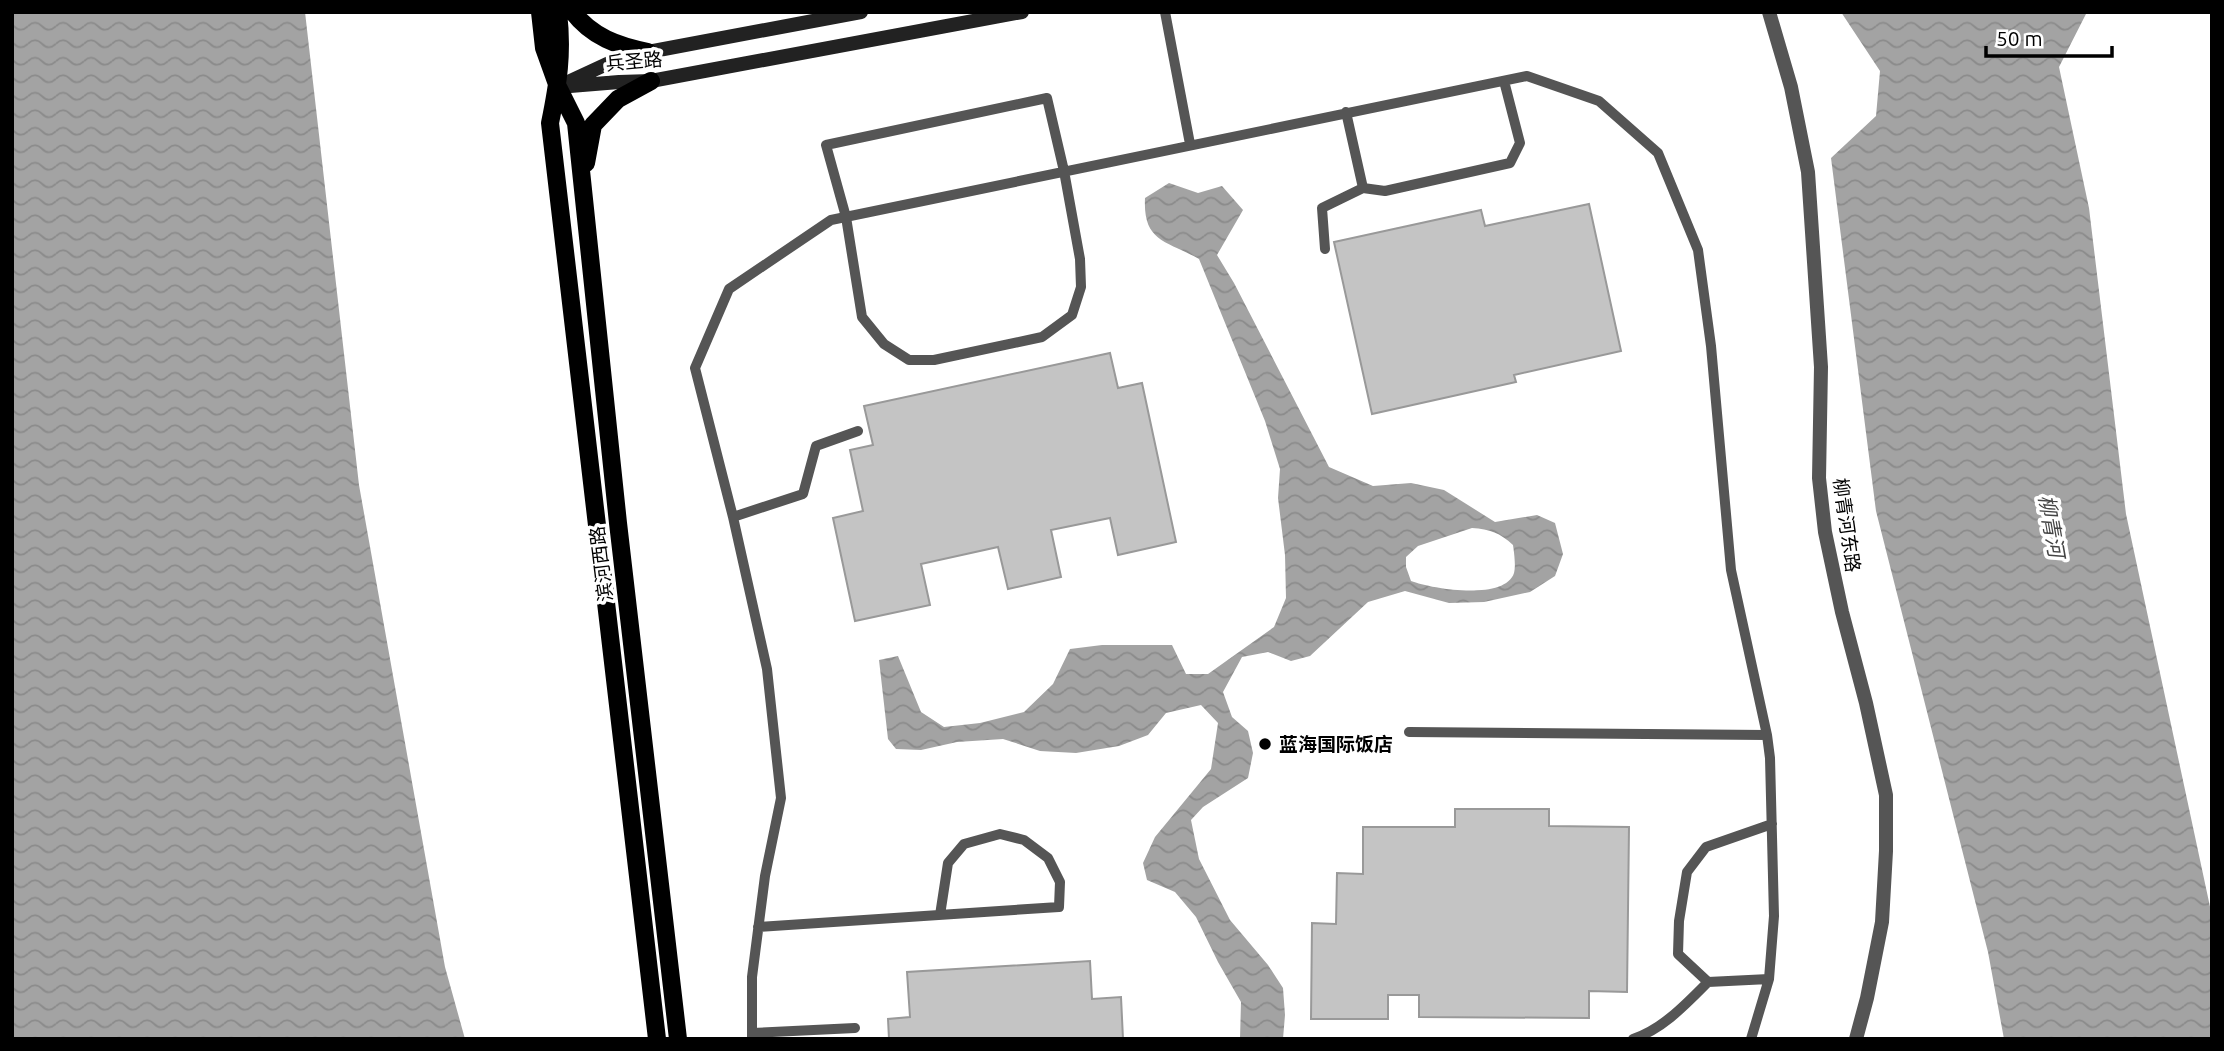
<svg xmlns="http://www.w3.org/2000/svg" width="2224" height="1051" viewBox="0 0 2224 1051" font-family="Ubuntu,'Noto Sans SC',sans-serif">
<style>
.water{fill:url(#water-waves);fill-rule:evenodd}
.building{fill:#c4c4c4;stroke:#999;stroke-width:2}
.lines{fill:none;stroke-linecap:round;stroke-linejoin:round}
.service{stroke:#555;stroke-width:10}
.minor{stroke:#555;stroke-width:14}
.secondary{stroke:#222;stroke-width:14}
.primary{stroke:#000;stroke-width:18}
.poi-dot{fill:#000;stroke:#fff;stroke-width:2.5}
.labels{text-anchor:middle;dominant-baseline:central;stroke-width:7;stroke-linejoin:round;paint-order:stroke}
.street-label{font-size:19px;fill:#000;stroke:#fff}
.poi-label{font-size:19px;font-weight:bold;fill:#000;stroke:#fff;text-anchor:start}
.water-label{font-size:21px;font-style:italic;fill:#444;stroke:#fff}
</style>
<defs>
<pattern id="water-waves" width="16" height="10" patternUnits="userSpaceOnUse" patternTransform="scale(1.75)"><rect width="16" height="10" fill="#a3a3a3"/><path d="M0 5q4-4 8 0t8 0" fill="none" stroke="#8b8b8b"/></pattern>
</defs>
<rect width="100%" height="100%" fill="#fff"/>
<path class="water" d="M 12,12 L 305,12 L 359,485 L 445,967 L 465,1039 L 12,1039 Z
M 1841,12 L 2087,12 L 2059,67 L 2089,208 L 2126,514 L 2212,916 L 2212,1039 L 2004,1039 L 1988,952 L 1876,511 L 1831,158 L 1876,116 L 1880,71 Z
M 1169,183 L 1198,193 L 1222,186 L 1243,210 L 1217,255 L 1234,283 L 1329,467 L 1373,486 L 1411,483 L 1444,490 L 1495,522 L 1537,515 L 1555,523 L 1563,554 L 1555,576 L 1530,592 L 1484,602 L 1449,603 L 1405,591 L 1368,602 L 1310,656 L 1291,661 L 1268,652 L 1242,657 L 1223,692 L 1232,717 L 1248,731 L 1253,753 L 1248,778 L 1203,807 L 1191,820 L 1199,859 L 1230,920 L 1268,965 L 1283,988 L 1285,1015 L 1283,1039 L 1240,1039 L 1241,1002 L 1218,962 L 1196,917 L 1175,892 L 1147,880 L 1143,863 L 1155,837 L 1211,769 L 1218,723 L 1201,705 L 1166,713 L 1148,735 L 1119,746 L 1076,753 L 1040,751 L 1003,739 L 957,742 L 921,750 L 896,749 L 888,739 L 879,660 L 898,656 L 921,712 L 944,727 L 980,723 L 1024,712 L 1053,684 L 1070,649 L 1102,645 L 1172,645 L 1186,674 L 1208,674 L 1274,627 L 1286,598 L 1285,555 L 1278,498 L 1280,469 L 1265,421 L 1199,259 C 1165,240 1143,242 1145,198 ZM 1472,528 C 1490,529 1500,533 1513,545 C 1514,552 1516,565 1514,573 C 1505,601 1432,589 1411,581 L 1406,567 L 1406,557 L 1418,546 Z"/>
<path class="building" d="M 1589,204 L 1621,351 L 1514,375 L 1516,382 L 1372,414 L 1334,242 L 1481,210 L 1485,226 Z
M 1110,353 L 1118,388 L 1142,383 L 1176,542 L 1118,555 L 1110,518 L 1051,530 L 1061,577 L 1008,589 L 998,547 L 921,564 L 930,605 L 855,621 L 833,518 L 863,511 L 850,450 L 873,445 L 864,406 Z
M 1455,809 L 1549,809 L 1549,826 L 1629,827 L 1627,992 L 1589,991 L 1589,1018 L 1419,1017 L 1419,995 L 1388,995 L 1388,1019 L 1311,1019 L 1312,923 L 1336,924 L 1337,873 L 1363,874 L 1363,827 L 1455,827 Z
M 1090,961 L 1092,999 L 1121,997 L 1123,1039 L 889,1039 L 888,1019 L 910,1017 L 907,972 Z"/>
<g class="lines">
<path class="service" d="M 1165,12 L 1190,144
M 1047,98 L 1064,171 L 1080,259 L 1081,287 L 1072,315 L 1042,337 L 934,360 L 909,360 L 884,344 L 862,317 L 846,217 L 826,145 Z
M 1346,112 L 1363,188 L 1385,191 L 1510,163 L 1520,143 L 1504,81
M 1325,249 L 1322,208 L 1363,188
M 733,517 L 803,494 L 816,446 L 858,431
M 1409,732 L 1767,735
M 758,927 L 1059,907 L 1060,882 L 1048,858 L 1024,840 L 1000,834 L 964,844 L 948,863 L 940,915
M 1769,979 L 1708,982 L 1678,954 L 1679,921 L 1687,872 L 1706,847 L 1772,824
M 752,1033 L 855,1028
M 752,1039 L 752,977 L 765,876 L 781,798 L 767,669 L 733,517 L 695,368 L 729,289 L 831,220 L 1527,76 L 1599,101 L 1658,153 L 1698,250 L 1711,346 L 1731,570 L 1767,735 L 1770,758 L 1774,916 L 1769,979 L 1751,1039
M 1633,1039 C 1663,1029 1686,1004 1708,982"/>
<path class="minor" d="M 1769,12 L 1791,87 L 1808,172 L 1821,367 L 1819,478 L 1825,532 L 1842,612 L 1866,703 L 1886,795 L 1886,851 L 1882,922 L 1867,998 L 1856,1039"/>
<path class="secondary" d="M 568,82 L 609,63 L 648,52 L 861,12
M 558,87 L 619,82 L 651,81 L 1022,12"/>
<path class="primary" d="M 540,12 L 544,48 L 558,87 L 576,123 L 618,523 L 678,1039
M 558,12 C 563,53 558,84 550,123 L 657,1039
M 573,12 C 592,37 618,46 648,52
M 586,163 L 593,125 L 618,99 L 651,81"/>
</g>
<circle class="poi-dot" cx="1265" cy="744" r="7"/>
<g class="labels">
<g class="street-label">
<text transform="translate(634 61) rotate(-5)">兵圣路</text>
<text transform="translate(1847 525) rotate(82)">柳青河东路</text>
<text transform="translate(601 564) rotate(-97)">滨河西路</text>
</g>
<g class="poi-label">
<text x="1279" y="744">蓝海国际饭店</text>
</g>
<g class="water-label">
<text transform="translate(2052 526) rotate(80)">柳青河</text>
</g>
</g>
<rect width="2224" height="1051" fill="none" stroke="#000000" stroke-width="28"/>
<path d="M1986 46v10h126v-10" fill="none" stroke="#000000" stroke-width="3.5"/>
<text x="1996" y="46" font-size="21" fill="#000000" stroke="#ffffff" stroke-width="5" paint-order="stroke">50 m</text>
</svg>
